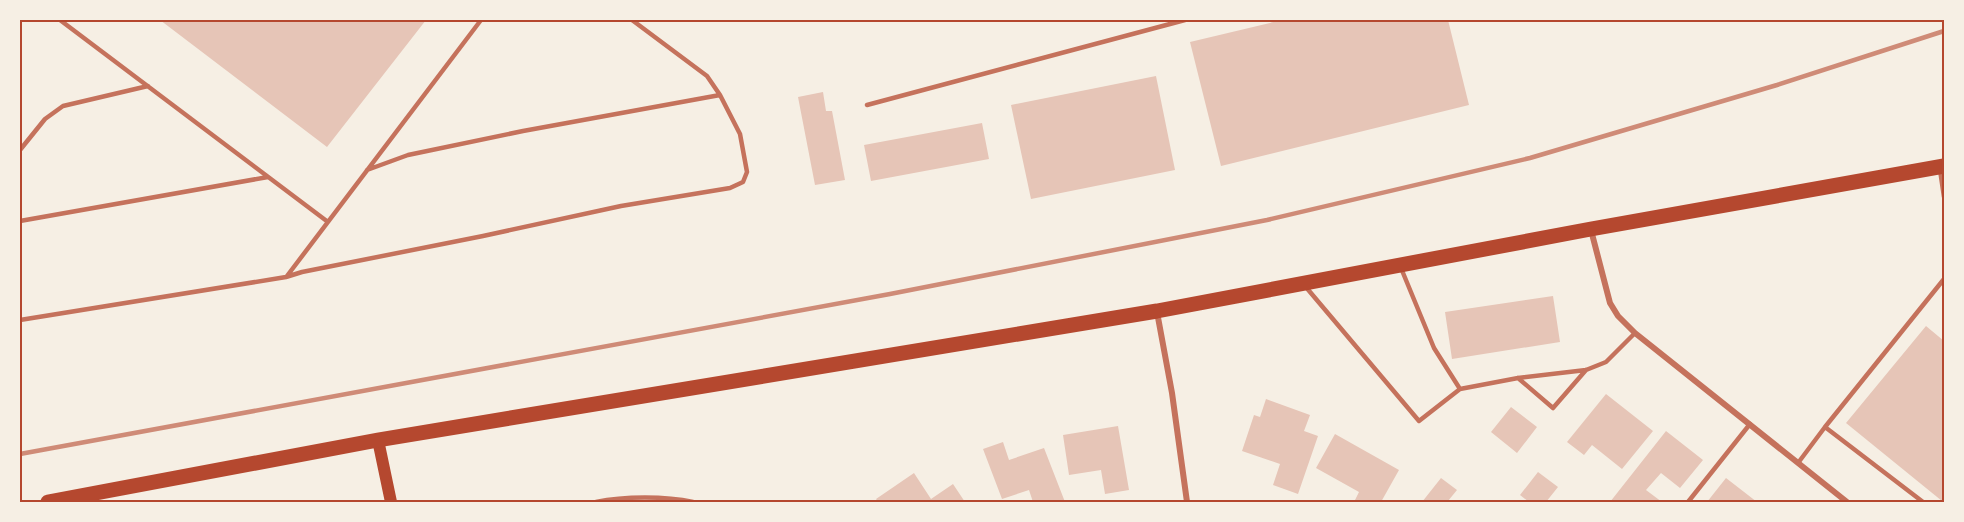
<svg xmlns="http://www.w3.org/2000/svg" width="1964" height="522" viewBox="0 0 1964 522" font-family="Inter,sans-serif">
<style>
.building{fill:#e6c5b7}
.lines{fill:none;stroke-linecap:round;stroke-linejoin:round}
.service{stroke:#c5725c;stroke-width:4.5}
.minor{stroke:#c5725c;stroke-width:6}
.secondary{stroke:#b5482f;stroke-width:12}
.primary{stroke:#b5482f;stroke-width:15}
.rail{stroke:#cf8b77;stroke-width:4.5}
.neatline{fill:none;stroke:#b5482f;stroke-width:2}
</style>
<rect width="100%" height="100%" fill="#f6efe4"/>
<path class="building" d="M 160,20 L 426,20 L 327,147 Z
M 1282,20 L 1448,20 L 1469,105 L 1221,166 L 1190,42 Z
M 1156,76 L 1175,170 L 1031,199 L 1011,105 Z
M 823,92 L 826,111 L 832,111 L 845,180 L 815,185 L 798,97 Z
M 982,123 L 989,159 L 871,181 L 864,145 Z
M 1553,296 L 1560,342 L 1452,359 L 1445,312 Z
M 1926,326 L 1944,341 L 1944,498 L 1942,501 L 1846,423 Z
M 1606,394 L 1653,431 L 1622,469 L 1592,445 L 1584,455 L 1567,442 Z
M 1266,399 L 1310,415 L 1304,431 L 1318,436 L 1298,494 L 1273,485 L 1280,464 L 1242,451 L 1254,415 L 1260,417 Z
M 1511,407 L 1537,427 L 1517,453 L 1491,432 Z
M 1118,426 L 1129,490 L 1105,494 L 1101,470 L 1069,475 L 1063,435 Z
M 1666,431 L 1703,460 L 1680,488 L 1661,473 L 1646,490 L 1662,502 L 1610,502 Z
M 1335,434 L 1399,470 L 1381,502 L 1354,502 L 1359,492 L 1316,468 Z
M 1003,442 L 1009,460 L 1044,448 L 1065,502 L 1033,502 L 1029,490 L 1002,499 L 983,449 Z
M 1538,472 L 1558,487 L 1546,502 L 1529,502 L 1520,495 Z
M 914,473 L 931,499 L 953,484 L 965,502 L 878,502 L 876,499 Z
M 1441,478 L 1457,490 L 1448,501 L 1450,502 L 1422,502 Z
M 1726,478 L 1757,502 L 1707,502 Z"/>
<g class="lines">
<path class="service" d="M 60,20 L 328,222
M 867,105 L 1185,20
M 20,150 L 45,119 L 63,106 L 148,86
M 367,170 L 408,155 L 523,131 L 720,95
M 1940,170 L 1944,197
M 20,221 L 268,177
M 1401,268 L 1434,348 L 1460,389
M 287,276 L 481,20
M 1305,286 L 1419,421 L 1460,389 L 1518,378 L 1586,370 L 1606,362 L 1635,333
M 20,320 L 286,277 L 302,272 L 483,236 L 621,206 L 730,188 L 743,182 L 747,172 L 740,134 L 720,95 L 707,76 L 632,20
M 1518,378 L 1553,408 L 1586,370
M 1825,427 L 1944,279
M 1798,463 L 1825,427 L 1923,502
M 596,502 C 624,496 666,496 693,502
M 1688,502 L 1750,424"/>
<path class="minor" d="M 1591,230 L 1610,303 L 1618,316 L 1635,333 L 1847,502
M 1157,312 L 1172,393 L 1187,502"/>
<path class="secondary" d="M 378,440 L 391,502"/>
<path class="primary" d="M 48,502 L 378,440 L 1157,311 L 1591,229 L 1944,166"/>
<path class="rail" d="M 20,454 L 890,294 L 1267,220 L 1530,158 L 1777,85 L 1944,31"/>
</g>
<rect width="1964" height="522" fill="none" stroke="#f6efe4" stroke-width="42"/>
<rect x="21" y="21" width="1922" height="480" class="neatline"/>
</svg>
